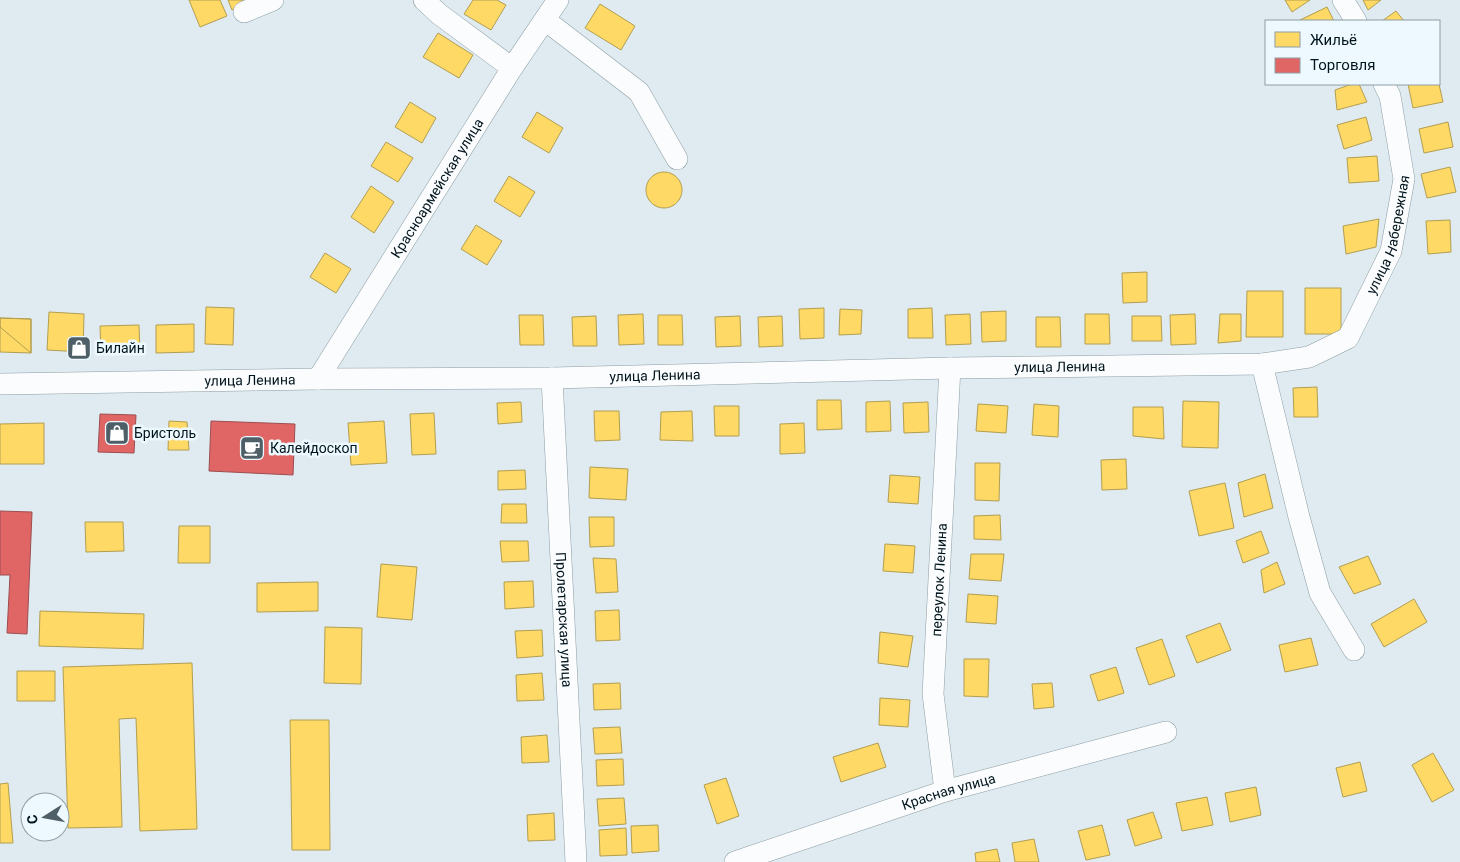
<svg xmlns="http://www.w3.org/2000/svg" width="1460" height="862" viewBox="0 0 1460 862" font-family="Roboto,sans-serif">
<style>
.homes{fill:#ffd966;stroke:#b29e50}
.shops{fill:#e06666;stroke:#9d4d50}
.lines{fill:none;stroke-linecap:round;stroke-linejoin:round}
.minor-casing{stroke:#8d9da5;stroke-width:22}
.minor{stroke:#fafcfd;stroke-width:21}
.labels{text-anchor:middle;dominant-baseline:central;stroke-width:5;stroke-linejoin:round;paint-order:stroke}
.street-label{font-size:14px;fill:#00141d;stroke:#edf9fe}
.poi-label{font-size:14px;fill:#00141d;stroke:#edf9fe;text-anchor:start}
</style>
<rect width="100%" height="100%" fill="#dfebf0"/>
<path class="homes" d="M 189,0 L 220,0 L 227,16 L 200,27 Z
M 228,0 L 257,0 L 232,10 Z
M 473,0 L 497,0 L 506,5 L 491,30 L 464,14 Z
M 1285,0 L 1310,0 L 1292,12 Z
M 1363,0 L 1381,0 L 1368,10 Z
M 600,4 L 635,26 L 621,50 L 585,28 Z
M 1327,7 L 1334,21 L 1301,21 L 1300,20 Z
M 1396,11 L 1404,21 L 1382,21 Z
M 438,33 L 473,55 L 459,78 L 423,57 Z
M 1352,84 L 1359,84 L 1367,102 L 1337,110 L 1335,90 Z
M 1408,84 L 1439,84 L 1443,102 L 1413,108 Z
M 410,102 L 436,118 L 422,143 L 395,127 Z
M 537,112 L 563,128 L 549,153 L 522,137 Z
M 1366,117 L 1372,140 L 1344,149 L 1337,125 Z
M 1448,122 L 1453,147 L 1424,153 L 1419,129 Z
M 386,142 L 413,158 L 398,182 L 371,166 Z
M 1377,156 L 1379,181 L 1349,183 L 1347,158 Z
M 1450,167 L 1456,192 L 1427,198 L 1421,174 Z
M646 190a18 18 0 1 1 36 0a18 18 0 1 1-36 0Z
M 509,176 L 535,192 L 520,217 L 494,201 Z
M 371,186 L 394,202 L 374,233 L 351,217 Z
M 1379,219 L 1376,247 L 1346,254 L 1343,226 Z
M 1450,220 L 1451,252 L 1428,254 L 1426,221 Z
M 476,225 L 502,241 L 487,265 L 461,249 Z
M 325,253 L 351,269 L 336,293 L 310,277 Z
M 1147,272 L 1147,302 L 1123,303 L 1122,273 Z
M 1305,288 L 1341,288 L 1341,334 L 1305,334 Z
M 1247,291 L 1283,291 L 1283,337 L 1246,337 Z
M 206,307 L 234,308 L 233,345 L 205,344 Z
M 824,308 L 824,338 L 800,339 L 799,309 Z
M 932,308 L 933,338 L 908,338 L 908,309 Z
M 840,309 L 862,310 L 861,334 L 839,335 Z
M 1006,311 L 1006,341 L 982,342 L 981,312 Z
M 49,312 L 84,314 L 83,352 L 47,350 Z
M 643,314 L 644,344 L 619,345 L 618,315 Z
M 970,314 L 971,344 L 946,345 L 945,315 Z
M 1085,314 L 1109,314 L 1110,344 L 1085,344 Z
M 1195,314 L 1196,344 L 1171,345 L 1170,315 Z
M 1220,314 L 1241,314 L 1241,341 L 1218,343 Z
M 519,315 L 543,315 L 544,345 L 520,345 Z
M 658,315 L 682,315 L 683,345 L 658,345 Z
M 596,316 L 597,346 L 573,346 L 572,317 Z
M 740,316 L 741,346 L 716,347 L 715,317 Z
M 782,316 L 783,346 L 759,347 L 758,317 Z
M 1132,316 L 1161,316 L 1162,341 L 1132,341 Z
M 1036,317 L 1060,317 L 1061,347 L 1036,347 Z
M 0,318 L 31,319 L 31,353 L 0,352 Z
M 0,318 L 31,319 L 31,353 L 0,327 Z
M 194,324 L 194,352 L 156,353 L 156,325 Z
M 139,325 L 140,353 L 101,354 L 100,326 Z
M 1317,387 L 1318,417 L 1294,417 L 1293,388 Z
M 817,400 L 841,400 L 842,429 L 817,430 Z
M 890,401 L 891,431 L 866,432 L 866,402 Z
M 1183,401 L 1219,402 L 1218,448 L 1182,447 Z
M 521,402 L 522,422 L 498,424 L 497,403 Z
M 928,402 L 929,432 L 904,433 L 903,403 Z
M 978,404 L 1008,406 L 1006,433 L 976,431 Z
M 1034,404 L 1059,406 L 1058,437 L 1032,435 Z
M 714,406 L 739,406 L 739,436 L 715,436 Z
M 1133,407 L 1163,407 L 1164,439 L 1133,436 Z
M 594,411 L 619,411 L 620,440 L 595,441 Z
M 692,411 L 693,441 L 660,440 L 661,412 Z
M 434,413 L 436,454 L 412,455 L 410,414 Z
M 169,421 L 187,422 L 189,450 L 168,450 Z
M 384,421 L 387,463 L 351,465 L 348,423 Z
M 44,423 L 44,464 L 0,464 L 0,424 Z
M 804,423 L 805,453 L 780,454 L 780,424 Z
M 1126,459 L 1127,489 L 1102,490 L 1101,460 Z
M 975,463 L 1000,463 L 999,501 L 975,500 Z
M 590,467 L 628,469 L 626,500 L 589,498 Z
M 525,470 L 526,489 L 498,490 L 498,471 Z
M 1265,474 L 1273,508 L 1244,517 L 1238,483 Z
M 890,475 L 920,477 L 918,504 L 888,502 Z
M 1225,483 L 1234,528 L 1199,536 L 1189,491 Z
M 502,504 L 526,504 L 527,523 L 501,523 Z
M 1000,515 L 1001,540 L 974,539 L 974,516 Z
M 589,517 L 614,517 L 614,546 L 590,547 Z
M 85,522 L 123,522 L 124,551 L 86,552 Z
M 179,526 L 210,526 L 210,563 L 178,563 Z
M 1261,531 L 1269,553 L 1243,563 L 1236,541 Z
M 500,541 L 528,541 L 529,561 L 502,562 Z
M 885,544 L 915,546 L 913,573 L 883,571 Z
M 971,554 L 1004,554 L 1001,581 L 969,579 Z
M 1368,556 L 1381,584 L 1354,594 L 1339,567 Z
M 593,558 L 616,559 L 618,592 L 596,593 Z
M 1277,562 L 1285,584 L 1264,593 L 1261,570 Z
M 381,564 L 417,567 L 412,620 L 377,617 Z
M 533,581 L 534,607 L 505,609 L 504,582 Z
M 318,582 L 318,611 L 257,612 L 257,583 Z
M 968,594 L 998,596 L 996,624 L 966,622 Z
M 1414,599 L 1427,622 L 1384,647 L 1371,624 Z
M 619,610 L 620,640 L 596,641 L 595,611 Z
M 40,611 L 144,614 L 143,649 L 39,646 Z
M 1220,623 L 1231,650 L 1197,663 L 1186,636 Z
M 325,627 L 362,628 L 361,684 L 324,683 Z
M 542,630 L 543,656 L 517,658 L 515,631 Z
M 880,632 L 913,636 L 908,667 L 878,663 Z
M 1311,638 L 1318,665 L 1285,672 L 1279,645 Z
M 1162,639 L 1175,676 L 1149,685 L 1136,648 Z
M 964,659 L 989,659 L 988,697 L 964,696 Z
M 192,663 L 197,829 L 140,831 L 136,718 L 119,719 L 122,827 L 68,828 L 63,667 Z
M 1116,667 L 1124,693 L 1098,701 L 1090,675 Z
M 17,671 L 55,671 L 55,701 L 17,701 Z
M 542,673 L 544,700 L 517,701 L 516,675 Z
M 620,683 L 621,709 L 594,710 L 593,684 Z
M 1052,683 L 1054,707 L 1034,709 L 1032,684 Z
M 880,698 L 910,700 L 908,727 L 879,725 Z
M 290,720 L 329,720 L 330,850 L 292,850 Z
M 620,727 L 622,753 L 595,754 L 593,728 Z
M 547,735 L 549,762 L 522,763 L 521,737 Z
M 878,743 L 886,767 L 841,782 L 833,757 Z
M 1433,753 L 1454,790 L 1432,802 L 1412,765 Z
M 623,759 L 624,785 L 597,786 L 596,760 Z
M 1360,762 L 1367,791 L 1343,797 L 1336,768 Z
M 726,778 L 739,816 L 717,824 L 704,785 Z
M 8,783 L 13,843 L 0,843 L 0,784 Z
M 1256,787 L 1261,815 L 1230,822 L 1225,793 Z
M 1207,797 L 1213,825 L 1182,831 L 1176,803 Z
M 624,798 L 626,824 L 599,826 L 597,799 Z
M 1153,812 L 1162,838 L 1135,846 L 1127,820 Z
M 554,813 L 555,840 L 528,841 L 527,815 Z
M 658,825 L 659,851 L 632,853 L 631,826 Z
M 1102,825 L 1110,855 L 1086,860 L 1078,831 Z
M 626,828 L 627,855 L 600,856 L 599,830 Z
M 1034,839 L 1039,862 L 1015,862 L 1012,843 Z
M 997,849 L 1000,862 L 976,862 L 975,853 Z"/>
<path class="shops" d="M 100,414 L 136,415 L 134,453 L 98,452 Z
M 211,421 L 295,424 L 293,475 L 209,471 Z
M 0,511 L 32,512 L 27,634 L 7,633 L 10,575 L 0,575 Z"/>
<g class="lines">
<defs>
<g id="minor">
<path d="M 424,0 L 439,14 L 512,68"/>
<path d="M 1343,0 L 1356,21"/>
<path d="M 244,12 L 273,0"/>
<path d="M 545,20 L 639,92 L 677,159"/>
<path d="M 1262,364 L 1299,517 L 1320,593 L 1354,650"/>
<path id="s1" d="M 552,378 L 576,862"/>
<path id="s2" d="M 318,379 L 512,68 L 558,0"/>
<path id="s3" d="M 0,384 L 318,379 L 552,378 L 950,368 L 1262,364 L 1309,357 L 1348,338 L 1391,251 L 1404,179 L 1390,96 L 1384,84"/>
<path id="s4" d="M 945,791 L 933,694 L 950,368"/>
<path id="s5" d="M 735,862 L 945,791 L 1166,732"/>
</g>
</defs>
<use href="#minor" class="minor-casing"/>
<use href="#minor" class="minor"/>
</g>
<defs>
<symbol id="shop-square" viewBox="-11 -11 22 22"><rect x="-9" y="-9" width="18" height="18" rx="4" fill="#4e5f67" stroke="#edf9fe"/><path d="M-5-2.5h2.3a2.7 3.5 0 0 1 5.4 0H5L5.5 6h-11ZM-1.5-2.5h3a1.5 2.3 0 0 0-3 0Z" fill="#fff"/></symbol>
<symbol id="cafe-square" viewBox="-11 -11 22 22"><rect x="-9" y="-9" width="18" height="18" rx="4" fill="#4e5f67" stroke="#edf9fe"/><path d="M-5.5-4.5H6V0H3Q3 3.5 0 3.5H-2.5Q-5.5 3.5-5.5 0ZM3-3.2v2h1.7v-2ZM-6 4.5H4V6H-6Z" fill="#fff"/></symbol>
</defs>
<g fill-rule="evenodd">
<use href="#shop-square" x="65" y="334" width="28" height="28"/>
<use href="#shop-square" x="103" y="419" width="28" height="28"/>
<use href="#cafe-square" x="238" y="434" width="28" height="28"/>
</g>
<g class="labels">
<g class="street-label">
<text stroke="none"><textPath href="#s2" startOffset="225">Красноармейская улица</textPath></text>
<text stroke="none"><textPath href="#s3" startOffset="1465">улица Набережная</textPath></text>
<text stroke="none"><textPath href="#s3" startOffset="1060">улица Ленина</textPath></text>
<text stroke="none"><textPath href="#s3" startOffset="655">улица Ленина</textPath></text>
<text stroke="none"><textPath href="#s3" startOffset="250">улица Ленина</textPath></text>
<text stroke="none"><textPath href="#s4" startOffset="212">переулок Ленина</textPath></text>
<text stroke="none"><textPath href="#s1" startOffset="242">Пролетарская улица</textPath></text>
<text stroke="none"><textPath href="#s5" startOffset="225">Красная улица</textPath></text>
</g>
<g class="poi-label">
<text x="96" y="348">Билайн</text>
<text x="134" y="433">Бристоль</text>
<text x="270" y="448">Калейдоскоп</text>
</g>
</g>
<rect x="1265" y="20" width="175" height="65" fill="#edf9fe" stroke="#8e9da4"/>
<rect x="1275" y="32" width="25" height="15" fill="#ffd966" stroke="#8e9da4"/>
<text x="1310" y="45" font-size="15" fill="#00141d">Жильё</text>
<rect x="1275" y="58" width="25" height="15" fill="#e06666" stroke="#8e9da4"/>
<text x="1310" y="70" font-size="15" fill="#00141d">Торговля</text>
<g transform="translate(45 817) rotate(259)"><circle r="24" fill="#edf9fe" stroke="#8e9da4"/>
<path d="M0-4L9 19L0 12L-9 19Z" fill="#4e5f67"/>
<text y="-8" font-size="14" font-weight="bold" text-anchor="middle" fill="#00141d">С</text>
</g>
</svg>
